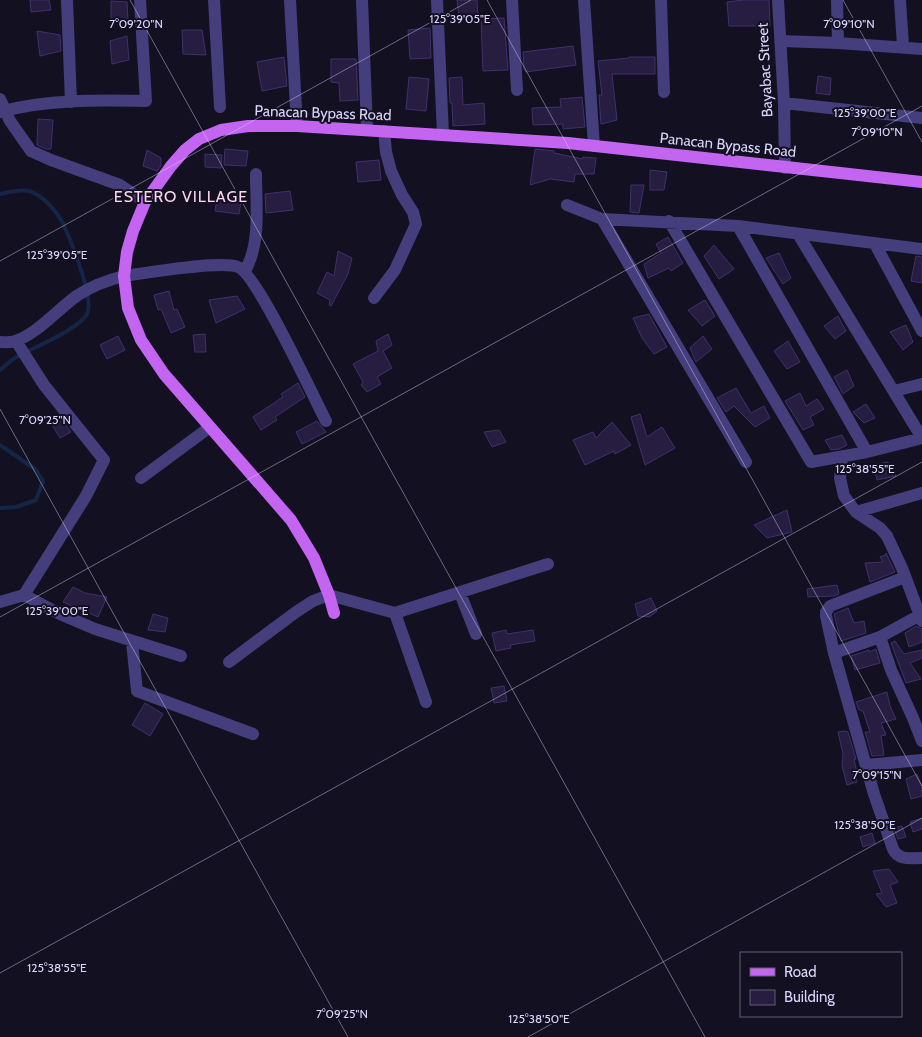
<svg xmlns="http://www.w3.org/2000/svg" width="922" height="1037" viewBox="0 0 922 1037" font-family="Cabin,sans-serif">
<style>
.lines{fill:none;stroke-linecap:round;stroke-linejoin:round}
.stream{stroke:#142647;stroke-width:4}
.building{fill:#261d41;stroke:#3f316b}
.minor{stroke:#443f7c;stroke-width:12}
.major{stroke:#c365f1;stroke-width:12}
.ticks{fill:none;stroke:#dad4fb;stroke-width:1;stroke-opacity:0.45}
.labels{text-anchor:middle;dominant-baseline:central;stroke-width:4;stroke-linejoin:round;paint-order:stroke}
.street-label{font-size:15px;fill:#dad4fb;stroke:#131022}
.neighbourhood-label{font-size:16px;letter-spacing:1px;fill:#fbd6ec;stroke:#131022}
.ticks-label{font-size:12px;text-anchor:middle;fill:#dad4fb;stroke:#131022;stroke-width:4;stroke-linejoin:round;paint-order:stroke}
</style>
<rect width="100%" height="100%" fill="#131022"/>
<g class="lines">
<path class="stream" d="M 0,194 C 10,192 25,188 34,193 C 46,199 57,212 63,223 C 70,239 95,299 87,314 C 79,329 33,348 18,356 C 12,359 6,365 0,370
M 0,445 L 35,469 L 43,481 L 36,500 L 16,507 L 0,508"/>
</g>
<path class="building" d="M 30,0 L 49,0 L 51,10 L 31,12 Z
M 457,0 L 477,0 L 478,16 L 459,17 Z
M 743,0 L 769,0 L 770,26 L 729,26 L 727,2 Z
M 111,1 L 127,2 L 128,21 L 111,22 Z
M 504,18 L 508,70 L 483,71 L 481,19 Z
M 430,28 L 431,58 L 410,59 L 408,30 Z
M 182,30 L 202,30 L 206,55 L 183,54 Z
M 37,31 L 60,35 L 61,51 L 40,56 Z
M 127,36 L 129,60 L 112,64 L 110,41 Z
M 573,46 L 576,65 L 526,72 L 524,69 L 523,52 Z
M 284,57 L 287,86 L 262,91 L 257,62 Z
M 629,57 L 655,57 L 655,74 L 612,74 L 617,120 L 601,124 L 599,95 L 602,95 L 598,61 L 629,58 Z
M 331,59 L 356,59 L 358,100 L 340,101 L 339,83 L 331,82 Z
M 818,76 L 831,78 L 830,95 L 816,93 Z
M 409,77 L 429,79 L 426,111 L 406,109 Z
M 462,77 L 463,105 L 484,103 L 485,124 L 453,126 L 452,103 L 450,103 L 449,78 Z
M 582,97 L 585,127 L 563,129 L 563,124 L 533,125 L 532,108 L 561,107 L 560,99 Z
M 38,119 L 53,120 L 51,149 L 46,149 L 37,145 Z
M 225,149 L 248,151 L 246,166 L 224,165 Z
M 535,149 L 554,151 L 554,153 L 583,159 L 583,157 L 596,158 L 594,174 L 575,174 L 574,182 L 550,179 L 530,185 Z
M 147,150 L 161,158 L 161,166 L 157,171 L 143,166 Z
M 205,154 L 222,155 L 221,168 L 205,167 Z
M 379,160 L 381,180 L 358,182 L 356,162 Z
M 650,170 L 667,172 L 664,190 L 650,190 Z
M 631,185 L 644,185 L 639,213 L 630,212 Z
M 290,191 L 293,210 L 266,213 L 265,194 Z
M 218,193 L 242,196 L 239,214 L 215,211 Z
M 668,237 L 683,263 L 671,271 L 669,268 L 648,278 L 644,264 L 661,253 L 656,244 Z
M 714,245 L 734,269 L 719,279 L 704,256 Z
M 338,251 L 352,258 L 348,274 L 331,306 L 329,305 L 330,300 L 317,293 L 327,272 L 334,276 Z
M 779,253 L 791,278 L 783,284 L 766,258 Z
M 916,256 L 922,257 L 922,283 L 911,281 Z
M 169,291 L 174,310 L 177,309 L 185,327 L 171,333 L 161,309 L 158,310 L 154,295 Z
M 237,296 L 245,309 L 216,323 L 209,300 Z
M 705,300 L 715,316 L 702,326 L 688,310 Z
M 649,314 L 667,347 L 654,354 L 642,338 L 633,318 Z
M 838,316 L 846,331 L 835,339 L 824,326 Z
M 906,325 L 913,342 L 903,350 L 890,332 Z
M 205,334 L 206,352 L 195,352 L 193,335 Z
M 388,334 L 392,345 L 383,351 L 392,368 L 377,377 L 381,384 L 367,392 L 361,385 L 363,382 L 353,364 L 378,351 L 376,341 Z
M 118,336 L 125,350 L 107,359 L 100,345 Z
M 703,336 L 712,349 L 696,362 L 690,348 Z
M 788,341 L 800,362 L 787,369 L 774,351 Z
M 847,370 L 854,386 L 843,394 L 834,377 Z
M 298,383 L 305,397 L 275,417 L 277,420 L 261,430 L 253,417 L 283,397 L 281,394 Z
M 736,388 L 751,413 L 764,406 L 770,418 L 755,427 L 734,406 L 726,412 L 717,398 Z
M 800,393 L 806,406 L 817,399 L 824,409 L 810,417 L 814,425 L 803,430 L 785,401 Z
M 866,404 L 875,418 L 864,423 L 853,412 Z
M 640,414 L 647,437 L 662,427 L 675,448 L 645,465 L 631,417 Z
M 61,419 L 71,432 L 60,438 L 52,425 Z
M 317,421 L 326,432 L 302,444 L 296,432 Z
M 612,422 L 631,445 L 615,454 L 614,451 L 585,465 L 573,440 L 593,432 L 596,438 Z
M 499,430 L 506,442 L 492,447 L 484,432 Z
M 842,435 L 847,445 L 839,449 L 831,450 L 825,440 Z
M 888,462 L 896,476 L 877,480 L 873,465 Z
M 787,510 L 792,532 L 767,538 L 754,525 Z
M 886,553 L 895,572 L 870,582 L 865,563 L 883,562 L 880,557 L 886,555 Z
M 837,585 L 839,594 L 834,596 L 808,597 L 807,589 Z
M 73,587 L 85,593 L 107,597 L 98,617 L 63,602 Z
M 651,598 L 657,611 L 649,617 L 638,616 L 635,604 Z
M 848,608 L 854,623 L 864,621 L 866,633 L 841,641 L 834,614 Z
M 153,614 L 168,618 L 165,632 L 148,630 Z
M 916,626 L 922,629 L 922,642 L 909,647 L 905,633 Z
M 506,630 L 507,634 L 533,630 L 535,641 L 510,645 L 511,648 L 496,651 L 492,633 Z
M 895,641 L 904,654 L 922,650 L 922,658 L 910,663 L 921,679 L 906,683 L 891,643 Z
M 876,649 L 880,663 L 855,670 L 851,656 L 869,650 L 869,652 Z
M 504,686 L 507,701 L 494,703 L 491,688 Z
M 887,692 L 890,706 L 896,719 L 881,723 L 886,735 L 881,736 L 884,755 L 872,756 L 865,732 L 870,732 L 863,711 L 859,710 L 856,702 Z
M 145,703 L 163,714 L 150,736 L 132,725 Z
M 844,731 L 848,732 L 856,759 L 854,759 L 857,773 L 855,774 L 857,782 L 847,785 L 842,766 L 843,754 L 838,732 Z
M 917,774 L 922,787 L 922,796 L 911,799 L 906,779 Z
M 922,818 L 922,829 L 913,832 L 910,822 Z
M 902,826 L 906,837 L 898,839 L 894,828 Z
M 872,833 L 875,843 L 863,847 L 860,837 Z
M 889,869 L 898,882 L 890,885 L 897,903 L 886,907 L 876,894 L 882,893 L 873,871 Z"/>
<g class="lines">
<path class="minor" d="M 67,0 L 71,102
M 214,0 L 220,107
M 290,0 L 297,126
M 362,0 L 367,130
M 437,0 L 443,135
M 512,0 L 517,90
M 584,0 L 594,146
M 661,0 L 664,92
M 778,0 L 784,103 L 785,168
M 837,0 L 838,43
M 900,0 L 903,46
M 781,41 L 838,43 L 922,49
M 0,99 L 10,121 L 31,151 L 51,160 L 120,185 L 145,202
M 784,103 L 922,118
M 0,112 C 47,99 98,100 146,101 L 140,0
M 567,205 L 602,219 L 738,226 L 922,249
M 602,219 L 746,462
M 669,221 L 811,462 L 867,452 L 922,438
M 738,226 L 867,452
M 798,234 L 922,438
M 875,244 L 922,331
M 245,271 C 261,243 256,206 256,174
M 374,298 L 395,270 L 416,224 L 413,212 L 402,195 L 391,171 L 386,152 L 384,131
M 0,342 C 5,342 10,343 15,341 C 36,335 59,308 78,295 C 92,286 108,280 124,276 C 147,273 220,260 238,267 C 257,274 313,396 326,421
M 894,391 L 922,384
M 843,456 L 840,478 L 844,496 L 856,512 L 880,528 L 887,536 L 902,568 L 922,621
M 141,478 L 210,427
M 856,512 L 922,493
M 905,577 L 830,606 L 826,612 L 826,616 L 834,653 L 874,794 L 893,849 C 899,861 911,858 922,858
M 460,593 L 476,634
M 24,595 L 60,614 L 95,629 L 181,656
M 0,602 L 24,595 L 86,496 L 104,460 L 44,385 L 16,341
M 395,613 L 426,702
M 880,637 L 891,670 L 913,718 L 922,741
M 132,642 L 137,691 L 253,734
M 834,653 L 880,637 L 920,615
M 229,662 L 296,612 L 313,601 L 329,595 L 395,613 L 548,564
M 866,765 L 922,760"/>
<path class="major" d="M 334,613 L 329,595 L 314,558 L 291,520 L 164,374 L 141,340 L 128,308 L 124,276 L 127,252 L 133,231 L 145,202 L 171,166 L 185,150 L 199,139 L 221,130 L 248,126 L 297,126 L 568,143 L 922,182"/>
</g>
<path class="ticks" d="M 130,0 L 705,1037M 487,0 L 922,786M 843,0 L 922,142M 0,261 L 471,0M 0,409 L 348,1037M 0,617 L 922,106M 0,973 L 922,462M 528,1037 L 922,818"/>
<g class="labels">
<g class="street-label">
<text transform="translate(765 70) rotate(-93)">Bayabac Street</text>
<text transform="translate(323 113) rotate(2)">Panacan Bypass Road</text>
<text transform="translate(728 145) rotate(6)">Panacan Bypass Road</text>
</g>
<g class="neighbourhood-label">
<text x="181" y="196">ESTERO VILLAGE</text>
</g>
</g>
<g class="ticks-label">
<text x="460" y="23">125°39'05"E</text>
<text x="136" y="28">7°09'20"N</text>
<text x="849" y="28">7°09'10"N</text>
<text x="865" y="117">125°39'00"E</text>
<text x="877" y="136">7°09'10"N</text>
<text x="57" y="259">125°39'05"E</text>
<text x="45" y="424">7°09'25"N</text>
<text x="865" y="473">125°38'55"E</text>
<text x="57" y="615">125°39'00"E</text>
<text x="877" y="779">7°09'15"N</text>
<text x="865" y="829">125°38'50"E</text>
<text x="57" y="972">125°38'55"E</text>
<text x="342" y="1018">7°09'25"N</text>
<text x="539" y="1023">125°38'50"E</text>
</g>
<rect x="740" y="952" width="162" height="65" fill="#131022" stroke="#635e79"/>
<rect x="750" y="968" width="25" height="8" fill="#c365f1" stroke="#635e79"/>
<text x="784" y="977" font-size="15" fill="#dad4fb">Road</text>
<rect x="750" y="990" width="25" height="15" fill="#261d41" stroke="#635e79"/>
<text x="784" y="1002" font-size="15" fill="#dad4fb">Building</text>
</svg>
